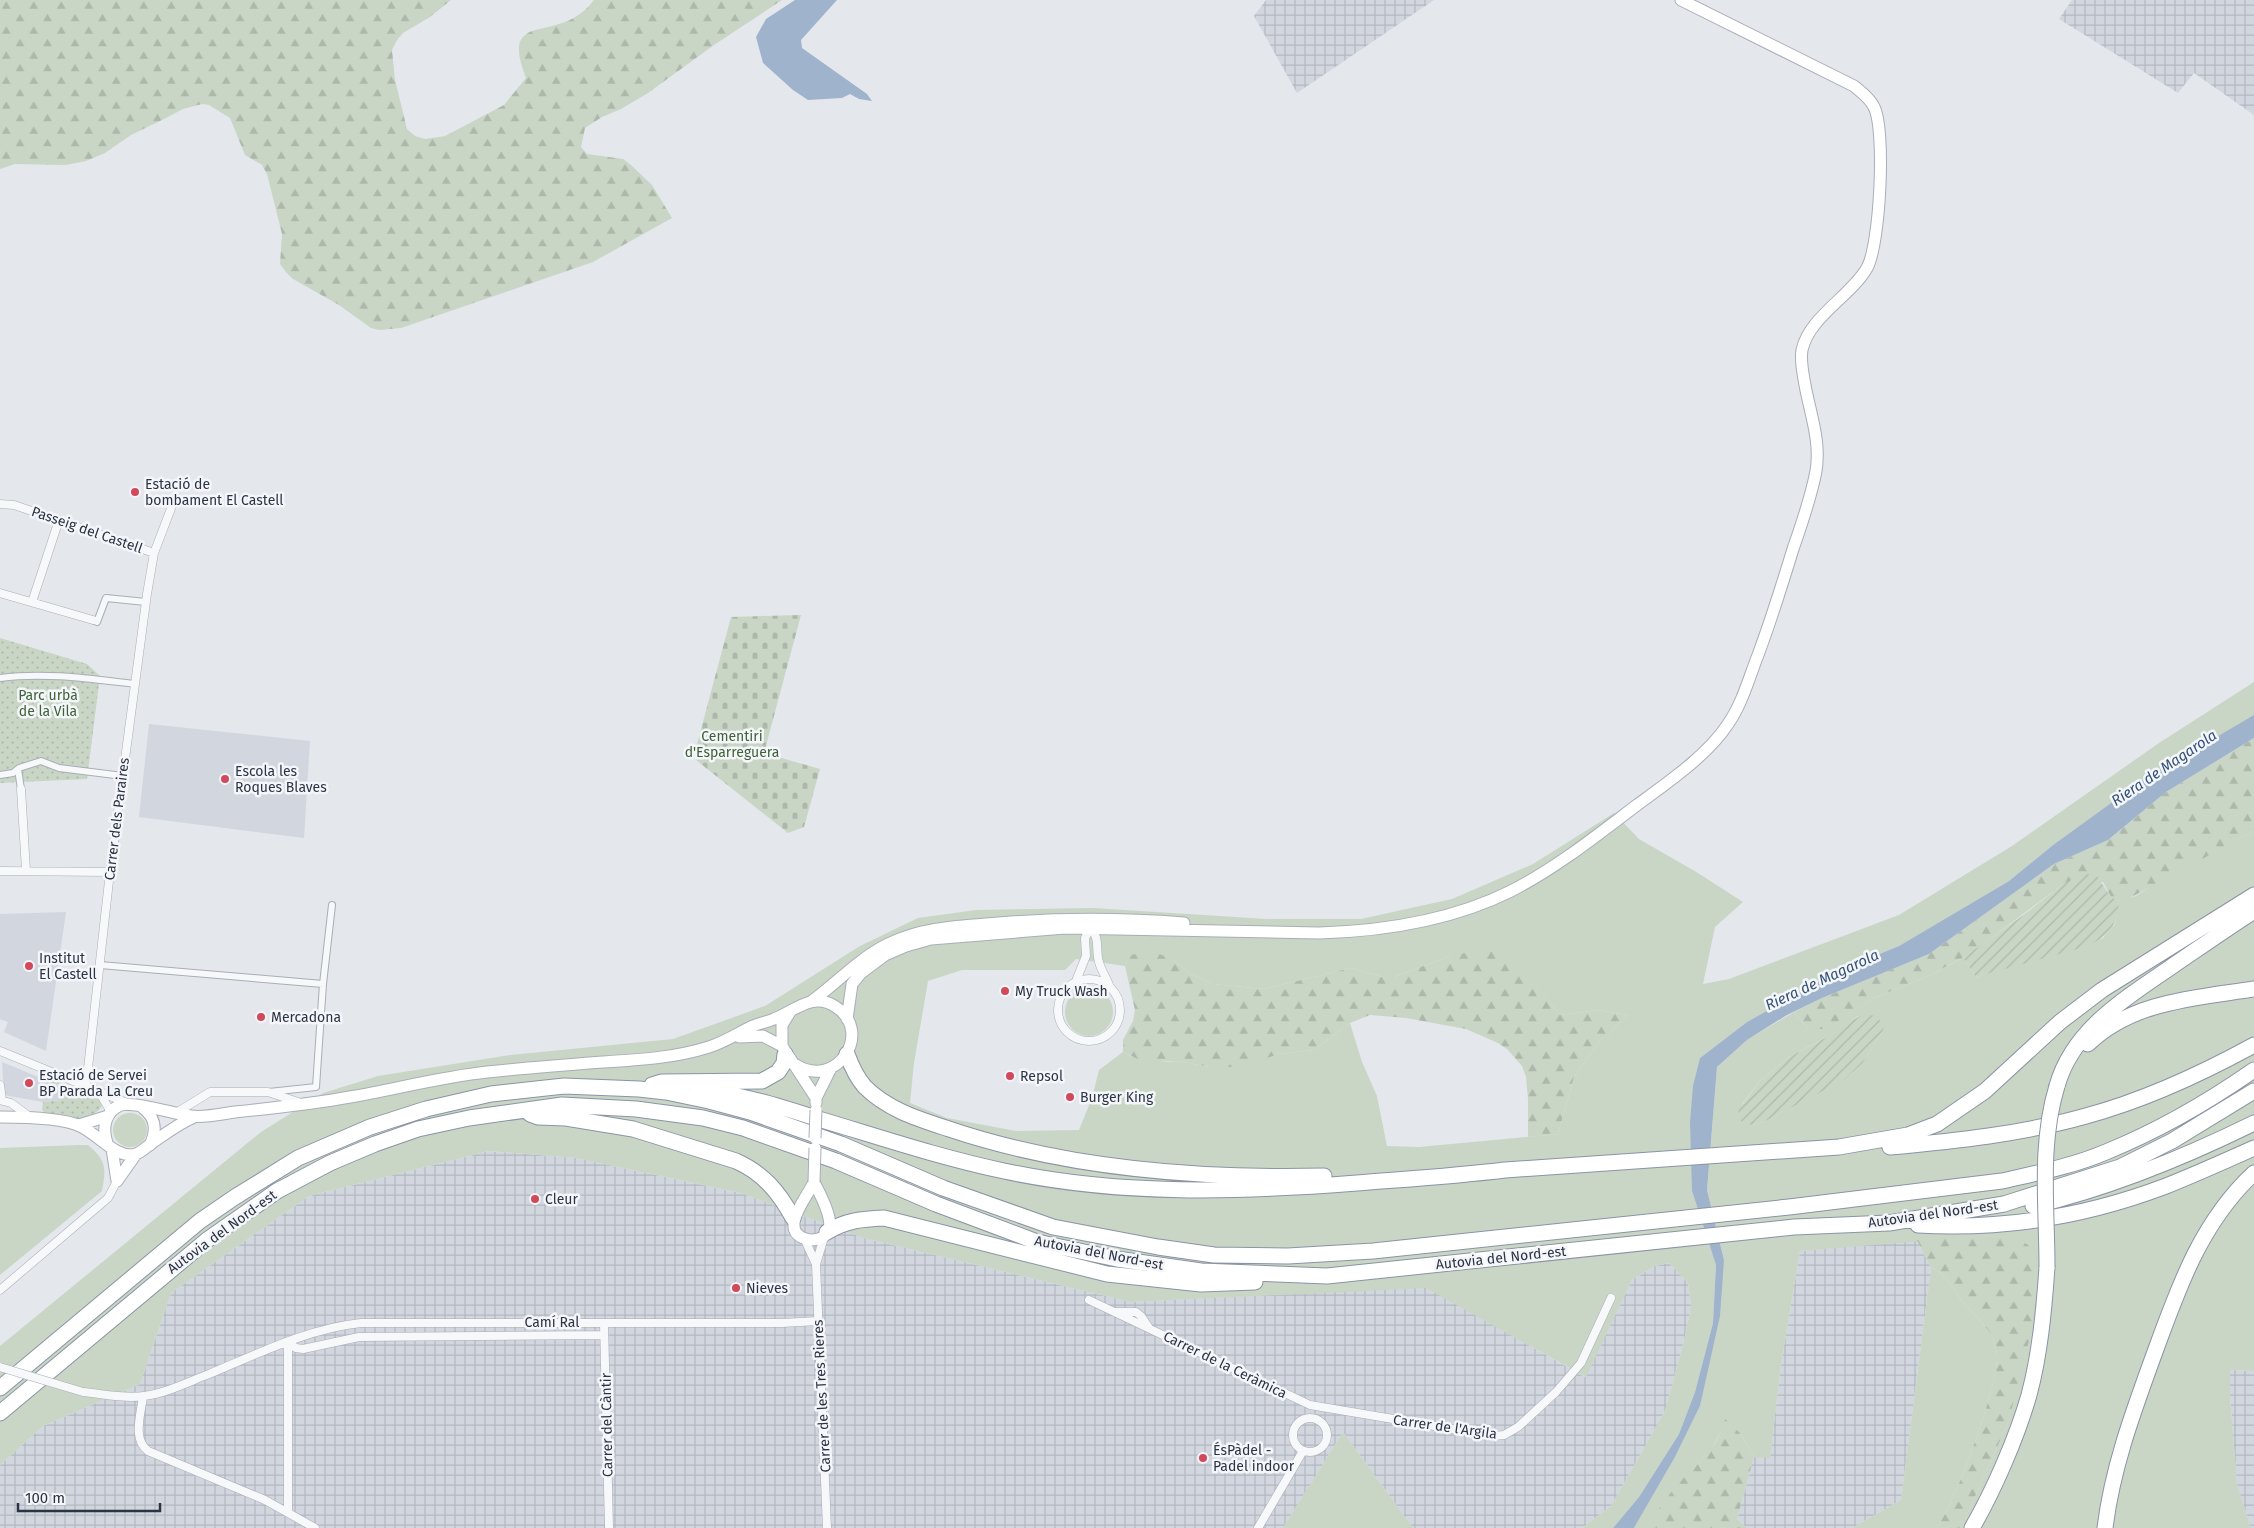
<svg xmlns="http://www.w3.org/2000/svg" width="2254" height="1528" viewBox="0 0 2254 1528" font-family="'Fira Sans',sans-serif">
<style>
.built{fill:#d2d6de}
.industrial{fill:url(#industrial-grid)}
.grass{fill:#c9d6c5;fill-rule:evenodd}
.forest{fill:url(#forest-firs)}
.cemetery{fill:url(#cemetery-stones)}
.park{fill:url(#park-dots)}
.garden{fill:url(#garden-furrows)}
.water{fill:#9fb4cc}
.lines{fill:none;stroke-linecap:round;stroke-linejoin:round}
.pedestrian-casing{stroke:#a9aeb7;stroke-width:8}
.minor-casing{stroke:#a9aeb7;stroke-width:9}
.secondary-casing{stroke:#a9aeb7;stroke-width:13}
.motorway-casing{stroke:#8b94a3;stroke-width:17}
.pedestrian{stroke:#f7f8fa;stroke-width:6}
.minor{stroke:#f7f8fa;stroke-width:8}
.secondary{stroke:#fff;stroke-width:11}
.motorway{stroke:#fff;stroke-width:15}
.minor-bridge-casing{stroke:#a9aeb7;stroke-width:9;stroke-linecap:butt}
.secondary-bridge-casing{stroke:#a9aeb7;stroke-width:13;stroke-linecap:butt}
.motorway-bridge-casing{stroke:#8b94a3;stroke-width:17;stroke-linecap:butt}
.minor-bridge{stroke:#f7f8fa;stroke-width:8}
.secondary-bridge{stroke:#fff;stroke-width:11}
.motorway-bridge{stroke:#fff;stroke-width:15}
.poi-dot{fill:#d1495b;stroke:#f4f6f9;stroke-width:2}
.labels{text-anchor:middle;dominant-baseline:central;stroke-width:5;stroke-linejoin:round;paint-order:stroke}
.poi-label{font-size:14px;fill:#2b3445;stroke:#f4f6f9;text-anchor:start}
.street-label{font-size:14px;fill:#2b3445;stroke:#f4f6f9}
.park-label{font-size:14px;fill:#3f6138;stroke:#f4f6f9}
.water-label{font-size:15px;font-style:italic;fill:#34527a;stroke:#f4f6f9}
</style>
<defs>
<pattern id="industrial-grid" width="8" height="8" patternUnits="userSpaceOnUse" patternTransform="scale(1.25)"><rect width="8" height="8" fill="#d2d6de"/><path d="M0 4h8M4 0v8" fill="none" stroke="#b4b8c0"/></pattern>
<pattern id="forest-firs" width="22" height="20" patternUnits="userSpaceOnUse" patternTransform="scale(1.25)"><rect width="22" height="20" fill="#c9d6c5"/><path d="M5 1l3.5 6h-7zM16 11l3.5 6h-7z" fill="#adb8ab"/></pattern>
<pattern id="cemetery-stones" width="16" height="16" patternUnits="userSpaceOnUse" patternTransform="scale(1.25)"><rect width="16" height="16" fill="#c9d6c5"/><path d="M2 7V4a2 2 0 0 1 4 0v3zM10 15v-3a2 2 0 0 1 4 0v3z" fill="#adb8ab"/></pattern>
<pattern id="park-dots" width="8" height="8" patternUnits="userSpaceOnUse" patternTransform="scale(1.25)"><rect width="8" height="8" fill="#c9d6c5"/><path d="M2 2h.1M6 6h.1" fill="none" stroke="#adb8ab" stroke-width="1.8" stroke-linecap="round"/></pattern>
<pattern id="garden-furrows" width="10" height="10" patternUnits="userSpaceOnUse" patternTransform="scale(1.25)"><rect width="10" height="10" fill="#c9d6c5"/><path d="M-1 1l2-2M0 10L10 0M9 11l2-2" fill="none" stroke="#adb8ab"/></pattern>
</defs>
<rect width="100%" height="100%" fill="#e4e7ec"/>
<path class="built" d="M 149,724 L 310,741 L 304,838 L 139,817 Z
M 66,912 L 46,1051 L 4,1032 L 8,1022 L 0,1019 L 0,914 Z
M 2,1062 L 58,1085 L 64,1092 L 61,1100 L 43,1102 L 4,1095 Z"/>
<path class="industrial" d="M 1266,0 L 1434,0 L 1297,93 L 1254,16 Z
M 2072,0 L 2254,0 L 2254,115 L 2194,73 L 2178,93 L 2059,19 Z
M 489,1151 L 576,1158 L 741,1193 L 864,1238 L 1131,1302 L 1426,1287 L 1585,1377 L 1632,1280 L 1655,1266 L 1669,1263 L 1688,1283 L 1691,1306 L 1685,1337 L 1665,1411 L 1611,1506 L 1582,1528 L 1413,1528 L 1343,1432 L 1283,1528 L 0,1528 L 0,1465 L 43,1426 L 140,1384 L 171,1293 L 309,1196 Z
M 1917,1240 L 1931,1268 L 1901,1500 L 1852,1528 L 1747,1528 L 1737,1519 L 1754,1457 L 1770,1457 L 1781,1364 L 1800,1251 Z
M 2230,1370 L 2254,1371 L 2254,1528 L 2251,1528 L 2237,1485 L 2230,1396 Z"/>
<path class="grass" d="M 2254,682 L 2254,715 L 2249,719 L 2140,782 L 2053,845 L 2009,881 L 1899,946 L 1838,971 L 1747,1022 L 1700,1058 L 1692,1191 L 1716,1265 L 1713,1323 L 1695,1392 L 1679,1434 L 1639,1497 L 1613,1528 L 1582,1528 L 1611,1506 L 1665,1411 L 1685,1337 L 1691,1306 L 1688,1283 L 1669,1263 L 1655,1266 L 1632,1280 L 1586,1377 L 1426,1288 L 1131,1302 L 864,1238 L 741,1193 L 576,1158 L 489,1151 L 309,1196 L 171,1293 L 140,1384 L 43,1426 L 0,1465 L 0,1346 L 261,1132 L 323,1093 L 378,1076 L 510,1055 L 673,1039 L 765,1006 L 860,946 L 918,918 L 976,910 L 1093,908 L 1267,919 L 1361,919 L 1452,899 L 1533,864 L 1614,813 L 1639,839 L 1698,873 L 1743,902 L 1715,927 L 1703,984 L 1729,979 L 1899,915 L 2012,846 L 2159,743 ZM 1129,956 L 1173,960 L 1191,974 L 1213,984 L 1264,989 L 1351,968 L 1383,977 L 1394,977 L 1450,956 L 1533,982 L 1560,1015 L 1597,1010 L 1628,1015 L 1599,1042 L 1574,1077 L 1558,1134 L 1419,1147 L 1387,1146 L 1377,1096 L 1362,1062 L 1350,1023 L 1314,1050 L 1278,1054 L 1220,1067 L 1210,1067 L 1178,1061 L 1166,1062 L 1133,1057 L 1123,1052 L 1099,1070 L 1092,1098 L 1079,1130 L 1016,1131 L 947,1118 L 910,1103 L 914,1063 L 928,981 L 962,970 L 1065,970 L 1076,959 L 1125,966 Z
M 2254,831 L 2254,1371 L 2230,1370 L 2230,1396 L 2237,1485 L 2251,1528 L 1961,1528 L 2008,1423 L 1995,1235 L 1800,1251 L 1781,1364 L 1770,1458 L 1754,1457 L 1740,1433 L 1722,1430 L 1710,1451 L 1677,1486 L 1646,1528 L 1634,1528 L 1675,1457 L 1700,1406 L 1724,1260 L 1707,1190 L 1717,1067 L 1747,1040 L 1794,1012 L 1808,1029 L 1825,1029 L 1872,999 L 1930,975 L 1963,958 L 1976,977 L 2103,938 L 2115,924 L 2119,901 L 2136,896 L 2162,879 ZM 1858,1016 L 1883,1031 L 1862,1064 L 1850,1075 L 1770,1119 L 1755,1125 L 1742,1104 L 1760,1081 L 1789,1057 L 1830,1035 Z
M1065 1012a24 24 0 1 1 48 0a24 24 0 1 1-48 0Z
M113 1130a17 17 0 1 1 34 0a17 17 0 1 1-34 0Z
M 80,1145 L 88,1145 C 107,1161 106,1168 102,1191 L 0,1275 L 0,1148 Z
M 1931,1268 C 1948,1274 1951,1287 1961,1300 C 1976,1318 1996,1330 1997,1357 C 1998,1385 1955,1506 1936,1528 L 1852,1528 L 1901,1500 Z
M 1343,1432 L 1413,1528 L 1283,1528 Z"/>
<path class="forest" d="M 0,0 L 451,0 L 430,17 L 403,33 L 397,40 L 392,50 L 395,80 L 407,129 L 415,136 L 425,139 L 445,136 L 504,105 L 526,78 C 522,67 514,46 523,37 C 529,30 540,29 548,27 C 567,23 582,16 594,0 L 782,0 L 714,45 L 648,93 L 621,109 L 602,117 L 585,128 L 581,147 L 587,154 L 623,159 L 631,165 L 652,185 L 672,218 L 593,262 L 401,328 L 380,330 L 371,328 L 339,305 L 293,279 L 286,272 L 280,264 L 282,234 L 267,174 L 262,165 L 245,155 L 230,118 L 209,105 L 202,104 L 183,109 L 166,118 L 131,135 L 105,153 L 86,161 L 66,165 L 15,164 L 0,169 Z
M 2254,738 L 2254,831 L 2128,899 L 2119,901 L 2111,897 L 2103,882 L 2063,884 L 1970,954 L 1930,975 L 1872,999 L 1826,1029 L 1808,1029 L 1794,1012 L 1822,998 L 1929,954 L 2054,864 L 2108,840 L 2166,792 Z
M 1481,950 C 1517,952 1538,990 1560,1015 L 1597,1010 L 1628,1015 L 1599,1042 L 1574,1077 L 1558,1134 L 1528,1137 L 1528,1099 L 1526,1077 L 1522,1066 L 1507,1049 L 1498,1043 L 1466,1029 L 1406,1018 L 1370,1015 L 1350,1023 L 1314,1050 L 1278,1054 L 1256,1062 L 1235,1067 L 1210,1067 L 1178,1061 L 1144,1062 L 1123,1052 L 1123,1040 L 1133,1021 L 1135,1010 L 1125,966 L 1129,956 L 1141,952 L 1153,951 L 1173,960 L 1191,974 L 1213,984 L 1264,989 L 1351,968 L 1383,977 L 1394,977 L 1450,956 Z
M 1995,1235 L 2020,1239 L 2033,1249 L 2035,1317 L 2008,1423 L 1961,1528 L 1936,1528 C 1955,1506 1998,1385 1997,1357 C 1996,1330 1976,1318 1961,1300 C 1951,1287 1948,1274 1931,1268 L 1917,1240 Z
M 1725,1419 L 1740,1433 L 1754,1457 L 1737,1519 L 1747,1528 L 1646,1528 C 1655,1513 1666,1498 1678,1484 C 1697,1464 1719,1447 1725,1419 Z"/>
<path class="cemetery" d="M 801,615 L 764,753 L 820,769 L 804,827 L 788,833 L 696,760 L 696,748 L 731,617 Z"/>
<path class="park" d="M 0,638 L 87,664 L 100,676 L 87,779 L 0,783 Z
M 52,1079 L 101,1101 L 102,1106 C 92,1123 55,1123 42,1110 L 43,1102 L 61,1100 L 64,1092 L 59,1085 L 51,1082 Z"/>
<path class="garden" d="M 2088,874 L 2097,876 L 2111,897 L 2119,901 C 2117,927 2110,934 2088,946 L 1976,977 L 1963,958 L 2022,916 L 2063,884 L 2079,876 Z
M 1864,1014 L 1876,1016 L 1884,1025 L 1883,1031 L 1862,1064 L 1845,1079 L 1770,1119 L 1755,1125 L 1744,1124 C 1739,1119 1737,1116 1739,1109 L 1760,1081 L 1789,1057 L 1825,1038 L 1848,1022 Z"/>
<path class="water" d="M 795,0 L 837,0 L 801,40 L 802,48 L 867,94 L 872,101 L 859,99 L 850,94 L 842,98 L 808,100 L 793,90 L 763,63 L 756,37 L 766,19 Z
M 2254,715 L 2254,738 L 2166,792 L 2108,840 L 2054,864 L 1929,954 L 1822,998 L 1787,1015 L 1747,1040 L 1717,1067 L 1707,1190 L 1724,1260 L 1720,1316 L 1700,1406 L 1675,1457 L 1634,1528 L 1613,1528 L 1639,1497 L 1679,1434 L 1695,1392 L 1713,1323 L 1716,1265 L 1692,1191 L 1690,1122 L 1693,1086 L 1700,1058 L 1747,1022 L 1838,971 L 1899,946 L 2009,881 L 2053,845 L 2140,782 Z"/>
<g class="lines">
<defs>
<path id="pedestrian" d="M 93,620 L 97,622 L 106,598 L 146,602
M 0,678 C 45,672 91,679 135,684
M 18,769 L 21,789
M 0,775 L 13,773 L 19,768 L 41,761 L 59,768 L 123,776
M 100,965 L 323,984 L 316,1087 L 269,1092
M 323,984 L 332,905"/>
<path id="minor" d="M 0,504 L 14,505 L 154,553 L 172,506
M 0,593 L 93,620
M 32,602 L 59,520
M 21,789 L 26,870
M 0,871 L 110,872
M 1089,927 C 1101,937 1095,949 1099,962 C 1101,970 1106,977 1109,985
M1058 1010a31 31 0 1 1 62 0a31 31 0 1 1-62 0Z
M 1076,981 L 1086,956 L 1085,938 L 1091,927
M 0,1051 L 127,1103
M 0,1085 L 2,1100
M 86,1086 L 110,872 L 147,594 L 154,553
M 96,1092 L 102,1097 L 111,1112
M 0,1100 L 11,1103 L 30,1117
M 176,1113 L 210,1092 L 268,1092 L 301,1103
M 825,1234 L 816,1264 L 827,1528
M 804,1238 L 816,1264
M 0,1290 L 108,1198 L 117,1181
M 1089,1300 L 1310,1405 L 1494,1436 L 1504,1435 L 1518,1427 L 1556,1392 L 1581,1363 L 1611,1298
M 1116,1312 L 1136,1312 L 1141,1316 L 1149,1328
M 604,1323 L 609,1528
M 288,1343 L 296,1348 L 303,1349 L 359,1337 L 604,1335
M 83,1392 C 103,1394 125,1399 144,1396 C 167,1393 188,1382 209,1374 C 257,1354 310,1328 361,1323 L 782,1323 L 818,1321
M 143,1396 C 141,1414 132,1439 148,1451 L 265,1500 L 315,1528
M1293 1435a17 17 0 1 1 34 0a17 17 0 1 1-34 0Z
M 288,1511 L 288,1343
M 1258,1528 L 1303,1451"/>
<path id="secondary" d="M 812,1001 C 838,982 858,959 888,944 C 923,927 960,926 998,923 C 1060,918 1121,918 1184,923
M 790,1012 L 782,1025 L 782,1046 L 816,1098
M 847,1019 L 852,984 L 861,973 L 885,955 L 906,946 L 931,939 L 1065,928 L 1319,933 C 1385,931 1451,921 1511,891 C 1556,868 1596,836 1637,805 C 1667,783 1708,755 1728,724 C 1742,704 1749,678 1758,655 C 1771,620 1782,585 1793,549 C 1802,523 1811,498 1816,471 C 1821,441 1810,413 1805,385 C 1803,373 1800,361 1802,350 C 1809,317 1851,296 1867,268 C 1880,245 1886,130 1874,107 C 1870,98 1861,92 1854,86 L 1681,0
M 739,1037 L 763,1036 L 782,1046
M 816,1103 L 816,1098 L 831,1068
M 143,1108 C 156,1118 157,1130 150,1145
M 0,1117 C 19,1117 63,1118 80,1126 C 98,1134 117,1160 136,1154 C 142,1152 146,1147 152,1143 C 165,1134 178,1124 194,1117
M 79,1125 L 108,1116
M 107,1143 C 102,1128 105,1111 121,1105 C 131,1101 176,1114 191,1116 C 204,1118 221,1114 235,1112 C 274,1108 312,1104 350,1097 C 396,1089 441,1077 487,1072 C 525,1068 564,1065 603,1062 C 638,1060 674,1058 709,1047 C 725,1042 738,1033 753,1026 C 760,1023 767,1022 774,1019 C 795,1011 813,991 836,1007 C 874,1032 837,1090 796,1065
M 112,1149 L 117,1181
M 117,1181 L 136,1154
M 814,1182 C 822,1199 847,1239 810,1240 C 775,1233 807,1198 814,1182 Z"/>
<path id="motorway" d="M 2088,1044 C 2132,1001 2196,998 2254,989
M 847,1054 C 851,1065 856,1077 865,1087 C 888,1110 919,1119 949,1129 C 1068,1169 1199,1179 1324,1176
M 652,1085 L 662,1082 L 762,1081 L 778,1072 L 784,1063 L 785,1054
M 2057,1086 C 2073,1029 2126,998 2171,967 C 2199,948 2226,929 2254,911
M 698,1091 C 740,1093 781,1107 822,1120 C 882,1138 942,1158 1004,1171 C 1120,1196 1240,1192 1357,1183 C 1407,1179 1456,1176 1505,1170 L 1839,1147 L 1908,1135 L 1937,1124 L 1985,1091 L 2060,1022 L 2102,990 L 2254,895
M 530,1114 L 538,1117 L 566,1118 L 633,1129 L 736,1161 C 763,1173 779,1192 793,1218
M 1890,1147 C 1956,1141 2022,1134 2086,1116 C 2145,1100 2201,1074 2254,1045
M 2033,1206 C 2110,1188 2183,1158 2254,1123
M 1918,1225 C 2002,1230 2087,1216 2166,1186 C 2196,1174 2225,1161 2254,1148
M 827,1232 C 846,1220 863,1219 884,1218 L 1107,1274 L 1201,1284 L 1255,1282
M 0,1388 L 200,1221 L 235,1197 L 298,1158 L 370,1127 L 426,1109 L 491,1094 L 564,1086 L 639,1089 L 666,1092 L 709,1101 L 750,1112 L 841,1144 L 943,1188 L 1053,1227 L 1158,1247 L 1214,1255 L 1288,1256 L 1373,1251 L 1789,1207 L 2002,1181 C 2037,1173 2073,1166 2106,1152 C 2158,1131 2208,1102 2254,1070
M 0,1413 L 207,1240 L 277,1191 L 330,1163 L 375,1144 L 418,1129 L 469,1118 L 562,1105 L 636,1109 L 703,1118 L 743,1128 L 836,1161 L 936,1204 L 1037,1242 L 1117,1259 L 1201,1271 L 1327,1276 L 1794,1227 L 1889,1223 L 2004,1204 L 2120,1167 L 2172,1141 L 2254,1091
M 1972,1528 C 1994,1490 2017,1437 2029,1395 C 2040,1354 2044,1310 2047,1267
M 2105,1528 C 2112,1470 2132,1415 2152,1360 C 2177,1292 2199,1224 2254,1173"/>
</defs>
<use href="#pedestrian" class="pedestrian-casing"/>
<use href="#minor" class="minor-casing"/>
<use href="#secondary" class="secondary-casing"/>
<use href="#motorway" class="motorway-casing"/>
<use href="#pedestrian" class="pedestrian"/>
<use href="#minor" class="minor"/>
<use href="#secondary" class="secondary"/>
<use href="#motorway" class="motorway"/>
<defs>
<path id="minor-bridge" d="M 0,1367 L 83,1392"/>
<path id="secondary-bridge" d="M 815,1138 L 816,1110
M 814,1182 L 815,1148"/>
<path id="motorway-bridge" d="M 2047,1267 C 2047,1206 2039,1145 2057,1086"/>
</defs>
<use href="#minor-bridge" class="minor-bridge-casing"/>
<use href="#secondary-bridge" class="secondary-bridge-casing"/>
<use href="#motorway-bridge" class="motorway-bridge-casing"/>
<use href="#minor-bridge" class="minor-bridge"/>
<use href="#secondary-bridge" class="secondary-bridge"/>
<use href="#motorway-bridge" class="motorway-bridge"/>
</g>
<g class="poi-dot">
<circle cx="135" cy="492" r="5"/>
<circle cx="225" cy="779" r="5"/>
<circle cx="29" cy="966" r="5"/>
<circle cx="1005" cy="991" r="5"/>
<circle cx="261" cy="1017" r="5"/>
<circle cx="1010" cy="1076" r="5"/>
<circle cx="29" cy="1083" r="5"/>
<circle cx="1070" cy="1097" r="5"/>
<circle cx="535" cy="1199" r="5"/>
<circle cx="736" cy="1288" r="5"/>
<circle cx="1203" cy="1458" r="5"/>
</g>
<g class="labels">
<g class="poi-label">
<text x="145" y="484">Estació de<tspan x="145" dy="16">bombament El Castell</tspan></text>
<text x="235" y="771">Escola les<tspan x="235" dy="16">Roques Blaves</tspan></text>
<text x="39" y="958">Institut<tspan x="39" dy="16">El Castell</tspan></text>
<text x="1015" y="991">My Truck Wash</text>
<text x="271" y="1017">Mercadona</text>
<text x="39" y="1075">Estació de Servei<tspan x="39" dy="16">BP Parada La Creu</tspan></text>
<text x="1020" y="1076">Repsol</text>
<text x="1080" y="1097">Burger King</text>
<text x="545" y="1199">Cleur</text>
<text x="746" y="1288">Nieves</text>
<text x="1213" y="1450">ÉsPàdel -<tspan x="1213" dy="16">Padel indoor</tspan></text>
</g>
<g class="street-label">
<text transform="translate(87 530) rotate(19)">Passeig del Castell</text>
<text transform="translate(117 819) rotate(-83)">Carrer dels Paraires</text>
<text transform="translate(1933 1214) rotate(-8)">Autovia del Nord-est</text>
<text transform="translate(222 1232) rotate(-36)">Autovia del Nord-est</text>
<text transform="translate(1099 1253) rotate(11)">Autovia del Nord-est</text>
<text transform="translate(1501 1258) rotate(-6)">Autovia del Nord-est</text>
<text x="552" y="1322">Camí Ral</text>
<text transform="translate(1225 1365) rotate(26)">Carrer de la Ceràmica</text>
<text transform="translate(822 1396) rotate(-93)">Carrer de les Tres Rieres</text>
<text transform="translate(607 1425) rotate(-91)">Carrer del Càntir</text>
<text transform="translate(1445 1427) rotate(8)">Carrer de l'Argila</text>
</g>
<g class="park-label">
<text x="48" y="695">Parc urbà<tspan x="48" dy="16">de la Vila</tspan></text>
<text x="732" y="736">Cementiri<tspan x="732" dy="16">d'Esparreguera</tspan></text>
</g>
<g class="water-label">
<text transform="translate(2164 768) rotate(-34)">Riera de Magarola</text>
<text transform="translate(1822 980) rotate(-25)">Riera de Magarola</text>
</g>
</g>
<path d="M18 1503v8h142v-8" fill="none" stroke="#2b3445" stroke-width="2.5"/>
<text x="25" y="1503" font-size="15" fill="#2b3445" stroke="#f4f6f9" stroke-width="4" paint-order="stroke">100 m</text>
</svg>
